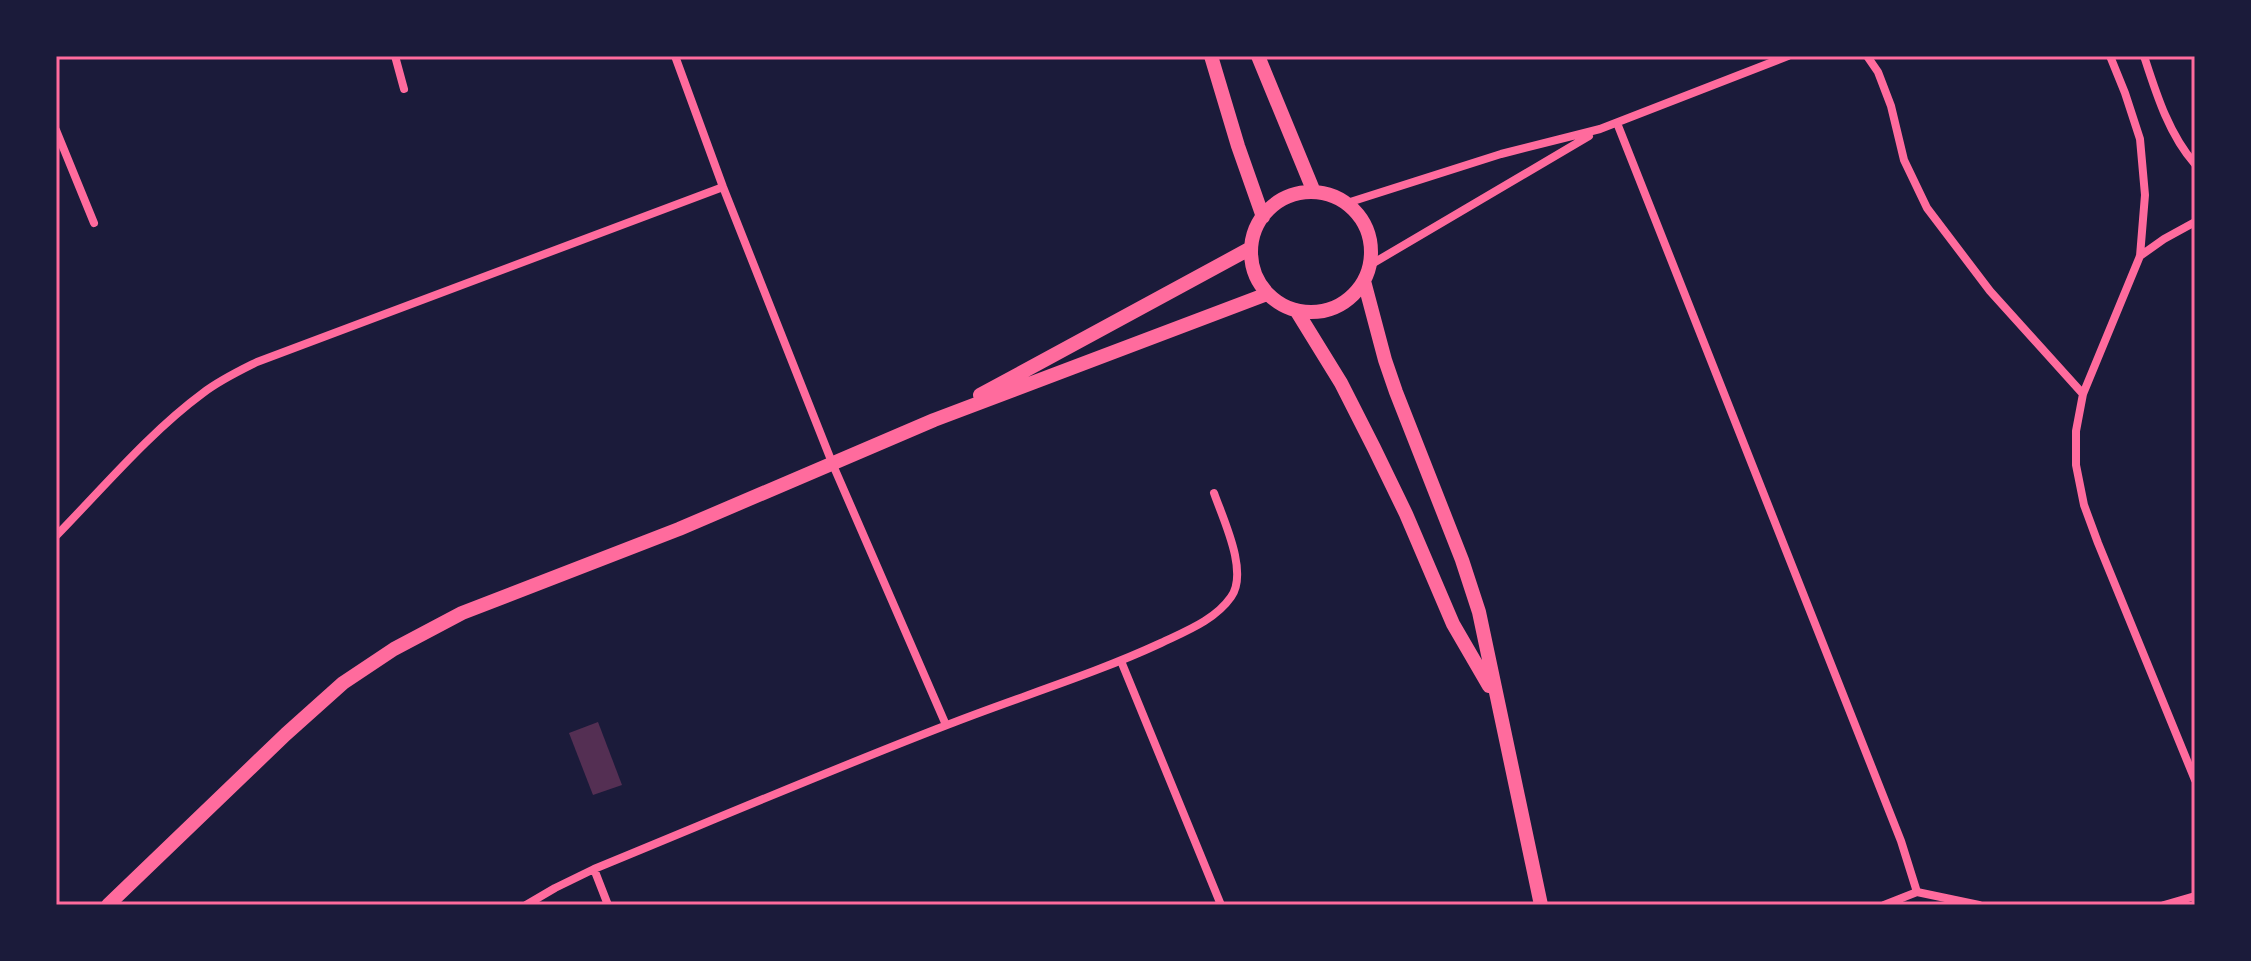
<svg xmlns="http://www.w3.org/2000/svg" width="2251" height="961" viewBox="0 0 2251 961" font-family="'DM Sans',sans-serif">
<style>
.building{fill:#542f53}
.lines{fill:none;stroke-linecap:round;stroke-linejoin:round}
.minor{stroke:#ff6b9d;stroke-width:8}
.tertiary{stroke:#ff6b9d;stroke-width:14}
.neatline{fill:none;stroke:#ff6b9d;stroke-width:3}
</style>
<rect width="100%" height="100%" fill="#1b1b3a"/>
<path class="building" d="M 598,722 L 622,785 L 593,795 L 569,733 Z"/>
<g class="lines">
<path class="minor" d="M 395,56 L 404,89
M 675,56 L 723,187 L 833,465 L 946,725
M 1867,56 L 1878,72 L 1891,106 L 1904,160 L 1927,208 L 1990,291 L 2083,394
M 2110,56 L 2125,93 L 2140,139 L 2145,195 L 2140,256 L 2083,394 L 2076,431 L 2076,465 L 2084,505 L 2098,543 L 2195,780
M 2144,56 C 2156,93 2169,135 2195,164
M 1617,123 L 1901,841 L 1917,892
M 56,130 L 94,223
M 1347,203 L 1501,154 L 1600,129 L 1788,56
M 2140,256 L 2164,239 L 2195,222
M 1370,265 L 1589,136
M 56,536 C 102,489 150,432 203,393 C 220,380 239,371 257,362 L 723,187
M 1121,661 L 1221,905
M 594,869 L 608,905
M 1917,892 L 1979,905
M 526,905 L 555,888 L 594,869 C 711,821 828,771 947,725 C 1018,697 1092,675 1161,643 C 1186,631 1215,620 1231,597 C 1249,572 1223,519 1214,493
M 1884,905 L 1917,892
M 2164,905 L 2195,896"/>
<path class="tertiary" d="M 1211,56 L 1238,146 L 1263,217
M 1258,56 L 1314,192
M1251 252a60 60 0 1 1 120 0a60 60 0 1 1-120 0Z
M 1364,281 L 1385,360 L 1396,392 L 1462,560 L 1479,612 L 1541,905
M 1296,310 L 1341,383 L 1374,448 L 1406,514 L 1453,624 L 1489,686
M 980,395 L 1251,248
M 108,905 L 286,734 L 343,683 L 394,649 L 462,613 L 679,529 L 934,420 L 1267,294"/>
</g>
<rect width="2251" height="961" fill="none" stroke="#1b1b3a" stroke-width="116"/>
<rect x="58" y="58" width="2135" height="845" class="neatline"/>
</svg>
